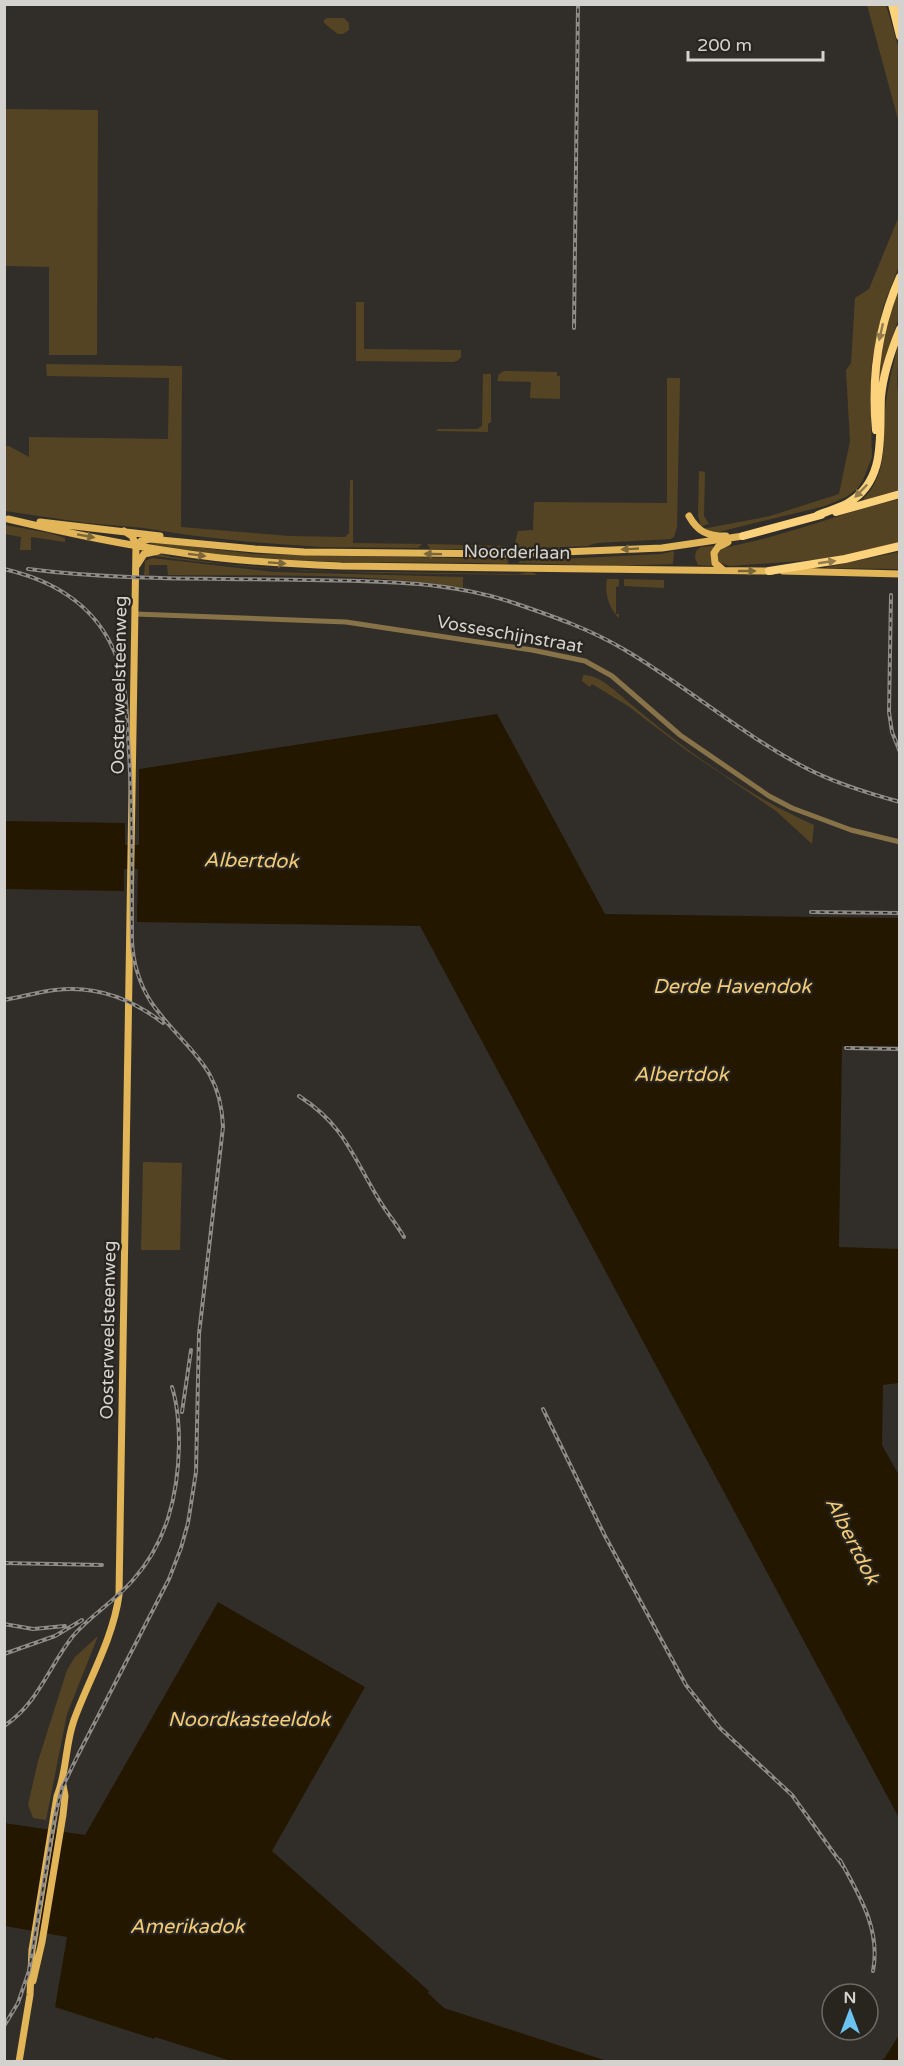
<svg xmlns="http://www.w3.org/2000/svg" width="904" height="2066" viewBox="0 0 904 2066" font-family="'Varela Round',sans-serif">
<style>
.green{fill:#554423}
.water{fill:#241700}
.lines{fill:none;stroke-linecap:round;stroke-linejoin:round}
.minor{stroke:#887349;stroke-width:5}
.major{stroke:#e1b558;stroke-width:7}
.highway{stroke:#fcd27c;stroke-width:8}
.rail-casing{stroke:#8e8b88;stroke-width:4}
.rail{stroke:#28251f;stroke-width:1.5;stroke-dasharray:4.5;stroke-linecap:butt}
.oneway{fill:#927c4e}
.oneway2{fill:#7b6639}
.labels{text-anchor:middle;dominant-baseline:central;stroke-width:4.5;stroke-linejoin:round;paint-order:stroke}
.street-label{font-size:18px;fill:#d4d2cf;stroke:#28251f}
.water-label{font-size:20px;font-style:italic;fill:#f3ca75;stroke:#28251f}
</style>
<rect width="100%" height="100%" fill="#312e29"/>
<path class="green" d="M 867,5 L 886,5 L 899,49 L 899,123 Z
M 327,18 L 344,18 L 349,23 L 349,30 L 343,34 L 338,34 L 324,23 L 324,20 Z
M 5,109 L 98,110 L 97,355 L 49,355 L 49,267 L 5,266 Z
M 899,216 L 899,266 L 883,307 L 872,361 L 870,390 L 872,457 L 863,480 L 857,489 L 846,497 L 825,506 L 714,533 L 702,529 L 770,516 L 839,494 L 850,441 L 846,370 L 851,363 L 855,298 L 869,289 Z
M 899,282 L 899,317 L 885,360 L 880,385 L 876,385 L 880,344 Z
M 356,302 L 364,302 L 364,349 L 461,350 L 461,357 L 457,361 L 453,362 L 356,361 Z
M 899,341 L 897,382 L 900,416 L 899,490 L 864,500 L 863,499 C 891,472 881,435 886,401 C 889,381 894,361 899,341 Z
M 46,364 L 182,366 L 181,527 L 289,536 L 345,537 L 349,533 L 350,480 L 353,480 L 353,543 L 422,544 L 418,548 L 322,547 L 250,542 L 188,535 L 144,528 L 87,523 L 5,511 L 5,446 L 9,446 L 29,457 L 29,437 L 168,439 L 169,378 L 47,376 Z
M 504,371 L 557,372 L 557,376 L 560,376 L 560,399 L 530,398 L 531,382 L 497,381 L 499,374 Z
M 483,374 L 491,374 L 491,422 L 488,424 L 488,432 L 436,431 L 438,429 L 477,429 L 482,426 Z
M 667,378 L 680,378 L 677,527 L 674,537 L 671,539 L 597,543 L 587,546 L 517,549 L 515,543 L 518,531 L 533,530 L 534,502 L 667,503 Z
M 699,471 L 705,472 L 704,516 L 709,524 L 701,526 L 698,516 Z
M 899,499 L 899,542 L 849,555 L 814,560 L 730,566 L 718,562 L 716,555 L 723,548 C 783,537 840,513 899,499 Z
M 5,525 L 49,533 L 65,538 L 65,542 L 31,537 L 31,550 L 20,550 L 21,537 L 5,534 Z
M 153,542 L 254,554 L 506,559 L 509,562 L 506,564 L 480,563 C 370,562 259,565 151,544 Z
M 427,544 L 508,546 L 505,549 L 430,549 Z
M 713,546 L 714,566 L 698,565 L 695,558 L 696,551 L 701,547 Z
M 674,551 L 673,564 L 616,566 L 518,563 L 520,561 L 661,554 Z
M 899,552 L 899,569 L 825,568 L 826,567 Z
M 156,553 L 171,557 L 223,564 L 308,571 L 518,574 C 524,573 532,570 537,575 C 409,573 282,575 155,556 Z
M 152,558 L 274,572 L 463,577 L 463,588 C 366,572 266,576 168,575 L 167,565 L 149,565 L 149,575 L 144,575 L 145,561 Z
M 607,579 L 619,579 L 619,586 L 616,587 L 616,614 L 619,614 L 619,618 C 609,609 604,592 607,579 Z
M 624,579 L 664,580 L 664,588 L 624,586 Z
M 583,675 C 602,675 619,695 633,706 C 686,751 750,797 814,825 L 812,844 L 776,811 L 686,750 L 628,706 L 592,684 L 590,687 L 582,681 Z
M 143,1162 L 182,1163 L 180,1250 L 141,1250 Z
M 98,1636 L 67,1714 L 46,1820 L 33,1818 L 28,1805 L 38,1761 L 67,1670 L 75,1657 Z"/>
<path class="water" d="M 497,714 L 605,914 L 899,918 L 899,1046 L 842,1046 L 839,1247 L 899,1249 L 899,1383 L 883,1385 L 882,1445 L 900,1477 L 899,1818 L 420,926 L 137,922 L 138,869 L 124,869 L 124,891 L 5,889 L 5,821 L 125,823 L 125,845 L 139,845 L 139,769 Z
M 218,1602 L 365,1687 L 272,1851 L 429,1991 L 428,1993 L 444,2008 L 607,2061 L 231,2061 L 155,2037 L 154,2039 L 55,2007 L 67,1937 L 5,1926 L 4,1823 L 85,1835 Z
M 899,2035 L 899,2061 L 878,2061 L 884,2059 Z"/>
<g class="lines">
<path class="minor" d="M 135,614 L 346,622 L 532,650 L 585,661 L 612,676 L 680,735 L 769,796 L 792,808 L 851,830 L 900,842"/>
<path class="major" d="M 689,516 C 698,532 707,536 726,536
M 8,519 C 63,532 119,544 176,552 C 231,561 286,564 341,566 L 772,571
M 40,522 L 160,536
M 136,545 L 141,541 L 150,539 L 255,549 L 304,552 L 513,554 L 662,548 L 743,536
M 137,565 L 144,554 L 158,551
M 723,570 L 715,563 L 714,553 L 718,547 L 728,542
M 783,571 L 900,574
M 33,1981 L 42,1942 L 63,1815 L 65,1796 L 63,1785
M 19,2062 L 30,1995 L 32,1950 L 57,1796 C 67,1772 65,1745 74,1720 C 89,1679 113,1639 119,1595 L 136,545 L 132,536 L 124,531"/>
<path class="highway" d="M 892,4 L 900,36
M 899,4 L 900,8
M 876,430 C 871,377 878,326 900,277
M 836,512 L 900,494
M 818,515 C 828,511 839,508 848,503 C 887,480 879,435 881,397 C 883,374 891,351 900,329
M 743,536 L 821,515
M 769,571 L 845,559 L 900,546"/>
<defs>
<path id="rail" d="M 574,328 L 578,4
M 4,569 C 65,583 111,617 123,681 C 128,704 127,729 129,753 C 133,816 131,878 132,941 C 133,962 139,983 151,1002 C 183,1049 221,1062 223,1127 L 199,1334 L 196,1472 L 188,1523 L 181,1548 L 169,1579 L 78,1755 L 62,1788 L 55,1816 L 29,1971 L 18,2003 L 4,2026
M 28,569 C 122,581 217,578 312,580 C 379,581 449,581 514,603 C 552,616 590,629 625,650 C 686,686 741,734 804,767 C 834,783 867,793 900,802
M 891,595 L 889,712 L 892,732 L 900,752
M 811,912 L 900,913
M 4,1000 C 21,997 38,992 55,990 C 95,985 132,999 163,1023
M 846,1048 L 900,1049
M 299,1096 C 344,1125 352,1155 378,1198 C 386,1212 396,1223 404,1237
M 543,1409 L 605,1536 L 686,1685 L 720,1728 L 792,1795 L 843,1866
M 182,1412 L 191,1350
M 4,1563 L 102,1565
M 4,1624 L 33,1629 L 65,1626
M 4,1654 L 55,1636 L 82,1620
M 4,1726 C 38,1704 49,1666 73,1636 C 91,1615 115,1601 133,1580 C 167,1542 178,1495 179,1445 C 179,1425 178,1406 172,1387
M 840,1860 C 859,1895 881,1929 873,1971"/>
</defs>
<use href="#rail" class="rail-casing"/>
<use href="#rail" class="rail"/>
</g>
<defs><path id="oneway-solid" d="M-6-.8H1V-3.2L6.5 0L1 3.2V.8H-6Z" transform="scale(1.5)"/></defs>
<g class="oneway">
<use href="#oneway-solid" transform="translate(881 332) rotate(103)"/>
<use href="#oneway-solid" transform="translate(861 491) rotate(134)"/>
<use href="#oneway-solid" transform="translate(827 562) rotate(-8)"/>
</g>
<g class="oneway2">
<use href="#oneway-solid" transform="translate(86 536) rotate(10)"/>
<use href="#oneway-solid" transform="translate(630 549) rotate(177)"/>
<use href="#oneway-solid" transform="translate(433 554) rotate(-179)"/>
<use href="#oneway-solid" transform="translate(197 555) rotate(7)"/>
<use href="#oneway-solid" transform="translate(277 563) rotate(4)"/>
<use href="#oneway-solid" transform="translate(747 571)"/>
</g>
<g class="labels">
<g class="street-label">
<text transform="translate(517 552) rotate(1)">Noorderlaan</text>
<text transform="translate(510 634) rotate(10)">Vosseschijnstraat</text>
<text transform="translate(119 685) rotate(-89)">Oosterweelsteenweg</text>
<text transform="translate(108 1330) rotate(-89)">Oosterweelsteenweg</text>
</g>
<g class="water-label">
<text transform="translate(251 861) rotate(1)">Albertdok</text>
<text x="732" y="987">Derde Havendok</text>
<text x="681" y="1075">Albertdok</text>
<text transform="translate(852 1541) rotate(63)">Albertdok</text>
<text x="249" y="1720">Noordkasteeldok</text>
<text x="187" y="1927">Amerikadok</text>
</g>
</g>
<rect width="904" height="2066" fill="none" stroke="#d4d2cf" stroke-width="12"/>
<g transform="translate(850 2012)"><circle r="28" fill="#28251f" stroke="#6d6a65" stroke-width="1.5"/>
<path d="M0-4.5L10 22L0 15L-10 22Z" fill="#6bc3f2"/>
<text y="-9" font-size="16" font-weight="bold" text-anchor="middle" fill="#d4d2cf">N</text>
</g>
<path d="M688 51v9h135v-9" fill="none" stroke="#d4d2cf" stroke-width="3"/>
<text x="697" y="51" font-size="18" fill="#d4d2cf" stroke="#28251f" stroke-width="4.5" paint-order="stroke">200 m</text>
</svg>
